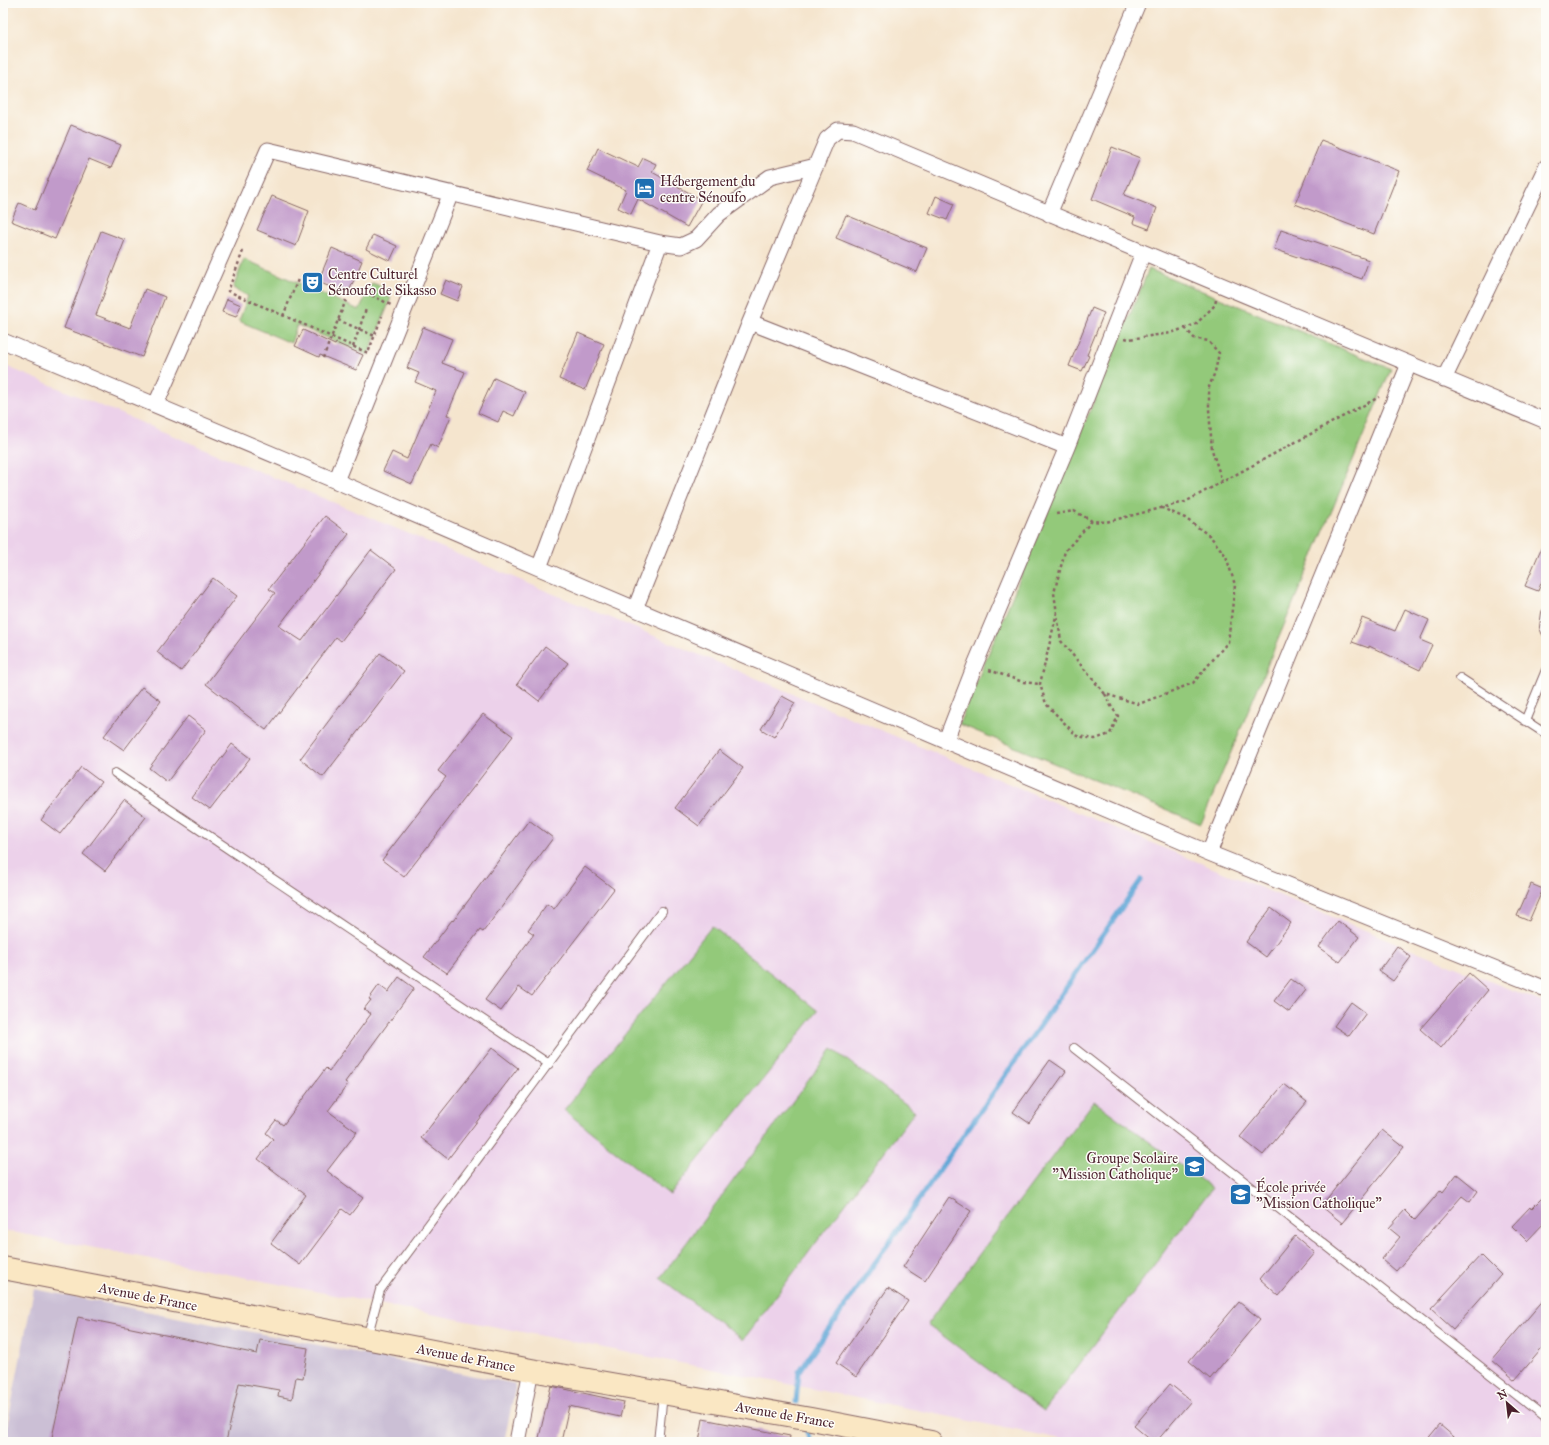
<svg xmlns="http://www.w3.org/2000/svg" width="1549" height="1445" viewBox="0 0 1549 1445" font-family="'IM FELL Great Primer',serif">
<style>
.built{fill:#ecd1ea}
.industrial{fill:#cbbfd5}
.green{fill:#93c97a;stroke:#6e7452}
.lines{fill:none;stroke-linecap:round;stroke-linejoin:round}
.stream{stroke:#62a7d7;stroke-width:5}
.building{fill:#c19aca}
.lane-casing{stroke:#866464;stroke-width:10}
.street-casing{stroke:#866464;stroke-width:17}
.secondary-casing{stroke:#866464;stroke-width:24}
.path{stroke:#866464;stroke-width:2.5;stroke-dasharray:3 3;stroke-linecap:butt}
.lane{stroke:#fff;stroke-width:8}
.street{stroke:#fff;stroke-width:15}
.secondary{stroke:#fae7c3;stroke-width:22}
.labels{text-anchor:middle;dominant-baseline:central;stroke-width:3;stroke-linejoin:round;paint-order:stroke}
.poi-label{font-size:14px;fill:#4a1f2b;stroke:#fdfcf7;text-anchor:start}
.street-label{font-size:14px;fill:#4a1f2b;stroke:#fdfcf7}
</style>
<rect width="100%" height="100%" fill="#fdfcf7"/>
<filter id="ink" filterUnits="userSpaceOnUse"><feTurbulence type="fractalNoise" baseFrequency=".025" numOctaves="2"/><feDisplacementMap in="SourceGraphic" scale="8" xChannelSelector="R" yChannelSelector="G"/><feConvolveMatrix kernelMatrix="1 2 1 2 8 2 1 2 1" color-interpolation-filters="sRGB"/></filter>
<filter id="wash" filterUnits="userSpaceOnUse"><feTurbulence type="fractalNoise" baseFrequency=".012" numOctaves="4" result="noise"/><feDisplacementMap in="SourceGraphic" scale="16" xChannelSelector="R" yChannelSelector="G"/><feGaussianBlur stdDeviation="0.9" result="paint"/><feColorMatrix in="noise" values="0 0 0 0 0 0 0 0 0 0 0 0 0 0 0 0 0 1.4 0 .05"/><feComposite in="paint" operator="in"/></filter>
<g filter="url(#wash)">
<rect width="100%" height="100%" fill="#f5e5ce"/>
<path class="built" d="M 3,365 L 1171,851 L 1546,1004 L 1546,1442 L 1075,1442 L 803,1387 L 3,1230 Z"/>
<path class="industrial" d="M 34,1289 L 516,1384 L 504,1442 L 4,1442 Z"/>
<path class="green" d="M 244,259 L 359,310 L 372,283 L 383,287 L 382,293 L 391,298 L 368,355 L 297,325 L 291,343 L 239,321 L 248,296 L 233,288 Z
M 1149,269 L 1391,369 L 1201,824 L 959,724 Z
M 712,926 L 818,1011 L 670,1195 L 564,1110 Z
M 832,1049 L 915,1111 L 743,1340 L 660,1278 Z
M 1094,1101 L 1212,1188 L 1044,1411 L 927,1324 Z"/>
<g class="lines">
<path class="stream" d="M 796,1402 L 799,1372 L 1141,880
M 806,1429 L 811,1442"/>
</g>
<g id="blocks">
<path class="building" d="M 71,125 L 121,145 L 111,168 L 89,159 L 55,239 L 11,221 L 19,203 L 35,210 Z
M 1321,140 L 1399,171 L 1374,234 L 1295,204 Z
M 1112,147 L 1140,158 L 1124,195 L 1157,208 L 1149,229 L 1133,223 L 1135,217 L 1092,199 Z
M 598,148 L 638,167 L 643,158 L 656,164 L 652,172 L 702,200 L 687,227 L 638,199 L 631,214 L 618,208 L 626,190 L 587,171 Z
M 272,196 L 309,211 L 296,246 L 257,230 Z
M 936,196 L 954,204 L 947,220 L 929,213 Z
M 846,215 L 927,248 L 917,272 L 836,238 Z
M 1281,230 L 1369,260 L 1362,279 L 1274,249 Z
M 101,231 L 125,240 L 96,315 L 130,328 L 145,289 L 165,297 L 142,357 L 64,328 Z
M 373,235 L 397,246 L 390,261 L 366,249 Z
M 332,248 L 362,261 L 348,294 L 318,282 Z
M 446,280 L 463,287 L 457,301 L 440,294 Z
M 227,299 L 241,305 L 236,317 L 222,312 Z
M 1092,308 L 1104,313 L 1087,355 L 1089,356 L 1082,371 L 1069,366 Z
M 423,327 L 452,339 L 442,363 L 465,372 L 447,415 L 451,416 L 438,448 L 431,444 L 412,484 L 383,471 L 392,452 L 407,459 L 436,391 L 415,382 L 419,373 L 407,368 Z
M 303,330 L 335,345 L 336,343 L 363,355 L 356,370 L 320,355 L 319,357 L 295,346 Z
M 578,333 L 604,344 L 585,390 L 559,379 Z
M 494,378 L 525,392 L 514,416 L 503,411 L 498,422 L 478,413 Z
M 325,516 L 349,534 L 279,626 L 302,641 L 371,550 L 396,569 L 341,641 L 336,637 L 266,730 L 206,684 L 275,593 L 269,589 Z
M 1546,537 L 1546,571 L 1538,591 L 1525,586 Z
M 213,578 L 237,596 L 181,671 L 157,652 Z
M 1405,609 L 1429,620 L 1420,640 L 1432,645 L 1420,670 L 1369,646 L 1369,648 L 1352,642 L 1362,618 L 1395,631 Z
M 545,646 L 568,663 L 539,701 L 517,684 Z
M 380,653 L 404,671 L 323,777 L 300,759 Z
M 142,687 L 161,701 L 124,750 L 104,736 Z
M 782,696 L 795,703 L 774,737 L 761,729 Z
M 483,714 L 513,736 L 404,877 L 382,860 L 446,777 L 438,771 Z
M 188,716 L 206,730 L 167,782 L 149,768 Z
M 232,744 L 250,758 L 210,810 L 192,797 Z
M 719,750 L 743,768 L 699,826 L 675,808 Z
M 81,767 L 101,782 L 60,834 L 41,820 Z
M 124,800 L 146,817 L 105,871 L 83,854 Z
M 529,820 L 553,838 L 483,932 L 480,930 L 447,973 L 424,957 L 452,920 L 453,921 Z
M 585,867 L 614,889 L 532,996 L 519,987 L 501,1011 L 485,1000 L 534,934 L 528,930 L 547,904 L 554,909 Z
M 1531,884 L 1543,889 L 1529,921 L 1517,916 Z
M 1271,908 L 1291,923 L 1266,957 L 1246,942 Z
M 1338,921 L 1359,937 L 1340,962 L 1319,947 Z
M 1397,946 L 1411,957 L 1393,981 L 1379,971 Z
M 1469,973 L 1488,990 L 1441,1048 L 1420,1029 Z
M 399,977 L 414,988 L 345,1082 L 348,1084 L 328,1111 L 357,1132 L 327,1171 L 363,1198 L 350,1215 L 342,1209 L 300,1265 L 271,1243 L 306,1195 L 258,1159 L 273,1139 L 266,1133 L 276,1120 L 283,1125 L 326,1068 L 329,1071 L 371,1014 L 364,1009 L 371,1000 L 369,999 L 379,985 L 388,992 Z
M 1291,979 L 1306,990 L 1289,1012 L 1274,1001 Z
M 1351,1002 L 1366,1013 L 1349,1036 L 1334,1026 Z
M 492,1048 L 518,1068 L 448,1159 L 421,1138 Z
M 1050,1060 L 1066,1071 L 1029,1123 L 1013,1112 Z
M 1284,1084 L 1307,1102 L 1263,1155 L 1240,1137 Z
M 1382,1130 L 1404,1147 L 1342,1223 L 1321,1206 Z
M 1457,1174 L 1478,1191 L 1470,1202 L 1462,1196 L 1396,1271 L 1382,1259 L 1400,1237 L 1389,1228 L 1405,1210 L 1415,1220 L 1441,1190 L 1443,1192 Z
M 1546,1194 L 1546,1221 L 1527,1241 L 1512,1226 L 1530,1207 L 1531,1209 Z
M 949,1197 L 971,1211 L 925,1281 L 903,1267 Z
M 1295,1236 L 1315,1253 L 1279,1296 L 1260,1279 Z
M 1481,1255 L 1501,1275 L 1453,1329 L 1431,1309 Z
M 888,1288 L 908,1301 L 856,1377 L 836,1363 Z
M 1546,1297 L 1546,1344 L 1515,1380 L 1492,1360 Z
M 1239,1302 L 1260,1319 L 1210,1379 L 1189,1361 Z
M 78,1317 L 257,1354 L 260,1340 L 308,1348 L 303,1378 L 296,1377 L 292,1399 L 278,1396 L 279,1390 L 239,1383 L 226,1442 L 51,1442 Z
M 1170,1384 L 1191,1401 L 1156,1442 L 1153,1442 L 1134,1426 Z
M 551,1386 L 624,1402 L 620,1417 L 569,1406 L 561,1442 L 538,1442 Z
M 703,1419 L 790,1436 L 789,1442 L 699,1442 Z
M 1440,1425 L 1460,1442 L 1426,1442 Z"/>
</g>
</g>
<g filter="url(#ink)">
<use href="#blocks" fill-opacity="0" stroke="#866464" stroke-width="1"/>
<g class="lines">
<defs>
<path id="lane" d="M 1546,613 L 1544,627 L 1546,632
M 1460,678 L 1546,734
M 1525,721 L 1546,670
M 115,773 L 549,1064
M 1074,1048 L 1546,1418
M 367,1338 L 380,1290 L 662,911
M 658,1442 L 663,1394"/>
<path id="street" d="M 1049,214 L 1138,3
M 750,322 L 1067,447
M 3,341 L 336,481 L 539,568 L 1209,853 L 1546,989
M 1444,379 L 1546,167
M 156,404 L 268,150 L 660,243 L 681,246 L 696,239 L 719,214 L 770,177 L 816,166
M 336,481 L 451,193
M 539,568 L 660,243
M 635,609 L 750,322 L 827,139 L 838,130 L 853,131 L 1546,421
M 946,740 L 975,665 L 1067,447 L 1143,253
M 1209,853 L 1409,364
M 517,1442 L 531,1370"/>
<path id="secondary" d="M 3,1268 L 531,1370 L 811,1419 L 931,1442"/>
</defs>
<use href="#lane" class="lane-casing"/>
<use href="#street" class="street-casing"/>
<use href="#secondary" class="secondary-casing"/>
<path class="path" d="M 243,251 L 228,291 L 368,353 L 382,316
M 361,290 L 391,305
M 283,316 L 299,277
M 338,320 L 375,336
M 1185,328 L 1194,338 L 1208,341 L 1219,353 L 1215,372 L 1209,387 L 1209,409 L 1212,450 L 1222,481
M 1125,338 L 1129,339 L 1171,333 L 1196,324 L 1215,305 L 1216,300
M 353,347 L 366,309
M 323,358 L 346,300
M 1056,514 L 1074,511 L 1092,521 L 1106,522 L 1185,502 L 1379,397
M 1092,521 L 1065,551 L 1054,593 L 1061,641 L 1105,694 L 1139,704 L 1193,683 L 1228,642 L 1235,585 L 1226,556 L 1210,536 L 1185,518 L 1160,507
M 1057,612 L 1040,684 L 1046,704 L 1077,736 L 1095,739 L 1110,734 L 1118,716 L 1111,706 L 1105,694
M 989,670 L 1023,682 L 1040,684"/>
<use href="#lane" class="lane"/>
<use href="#street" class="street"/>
<use href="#secondary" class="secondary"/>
</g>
</g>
<defs>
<symbol id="hotel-square" viewBox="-11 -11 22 22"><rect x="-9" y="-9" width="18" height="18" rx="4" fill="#1f6fb2" stroke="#fdfcf7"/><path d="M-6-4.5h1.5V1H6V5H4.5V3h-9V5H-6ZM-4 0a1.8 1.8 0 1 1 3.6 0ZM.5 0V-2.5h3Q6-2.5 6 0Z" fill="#fff"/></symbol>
<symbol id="theatre-square" viewBox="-11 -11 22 22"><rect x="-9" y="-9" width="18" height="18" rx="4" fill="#1f6fb2" stroke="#fdfcf7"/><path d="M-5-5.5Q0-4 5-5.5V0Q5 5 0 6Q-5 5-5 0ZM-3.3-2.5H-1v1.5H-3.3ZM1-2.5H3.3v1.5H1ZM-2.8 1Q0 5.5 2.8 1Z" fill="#fff"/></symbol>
<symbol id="school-square" viewBox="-11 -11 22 22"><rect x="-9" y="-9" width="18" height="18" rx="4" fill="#1f6fb2" stroke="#fdfcf7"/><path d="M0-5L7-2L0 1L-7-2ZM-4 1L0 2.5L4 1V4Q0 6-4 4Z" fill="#fff"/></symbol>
</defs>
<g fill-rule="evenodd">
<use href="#hotel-square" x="632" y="176" width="25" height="25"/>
<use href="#theatre-square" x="300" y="270" width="25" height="25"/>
<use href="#school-square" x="1182" y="1154" width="25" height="25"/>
<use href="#school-square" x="1228" y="1182" width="25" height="25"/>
</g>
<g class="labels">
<g class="poi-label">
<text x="660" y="181">Hébergement du<tspan x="660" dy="16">centre Sénoufo</tspan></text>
<text x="328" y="274">Centre Culturel<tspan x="328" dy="16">Sénoufo de Sikasso</tspan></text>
<text x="1178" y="1158" text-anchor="end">Groupe Scolaire<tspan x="1178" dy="16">"Mission Catholique"</tspan></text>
<text x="1256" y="1187">École privée<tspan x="1256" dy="16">"Mission Catholique"</tspan></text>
</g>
<g class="street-label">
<text transform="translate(148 1297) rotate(11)">Avenue de France</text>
<text transform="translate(466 1358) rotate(11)">Avenue de France</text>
<text transform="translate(785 1415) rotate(10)">Avenue de France</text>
</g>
</g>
<rect width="1549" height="1445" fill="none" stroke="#fdfcf7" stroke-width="16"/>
<g transform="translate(1507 1403) rotate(332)" stroke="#fdfcf7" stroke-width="3" paint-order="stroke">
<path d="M0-3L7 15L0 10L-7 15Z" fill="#4a1f2b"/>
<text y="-6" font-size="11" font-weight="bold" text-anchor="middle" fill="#4a1f2b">N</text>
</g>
</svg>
